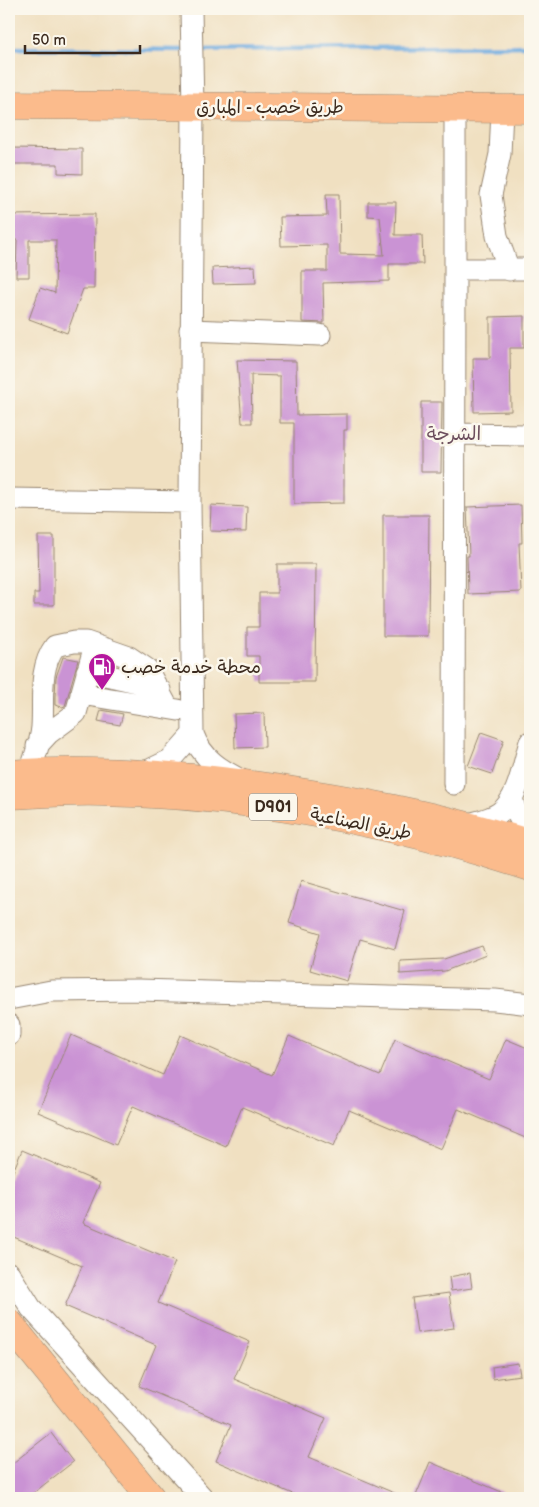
<svg xmlns="http://www.w3.org/2000/svg" width="539" height="1507" viewBox="0 0 539 1507" font-family="'Balsamiq Sans','Playpen Sans Arabic',sans-serif">
<style>
.lines{fill:none;stroke-linecap:round;stroke-linejoin:round}
.stream{stroke:#6eaadf;stroke-width:4.5}
.building{fill:#ca93d4}
.minor-casing{stroke:#968570;stroke-width:23}
.major-casing{stroke:#968570;stroke-width:29}
.highway-casing{stroke:#968570;stroke-width:29}
.minor{stroke:#fff;stroke-width:21}
.major{stroke:#fbbb8c;stroke-width:28}
.highway{stroke:#fbbb8c;stroke-width:28}
.labels{text-anchor:middle;dominant-baseline:central;stroke-width:5;stroke-linejoin:round;paint-order:stroke}
.shield{fill:#fbf7ec;stroke:#75685c;stroke-width:1}
.shield-label{font-size:16px;font-weight:bold;fill:#3b2a1e}
.street-label{font-size:18px;fill:#3b2a1e;stroke:#fbf7ec}
.poi-label{font-size:18px;fill:#3b2a1e;stroke:#fbf7ec;text-anchor:start}
.neighbourhood-label{font-size:19px;fill:#6d4f5e;stroke:#fbf7ec}
</style>
<rect width="100%" height="100%" fill="#fbf7ec"/>
<filter id="ink" filterUnits="userSpaceOnUse"><feTurbulence type="fractalNoise" baseFrequency=".02" numOctaves="2"/><feDisplacementMap in="SourceGraphic" scale="10" xChannelSelector="R" yChannelSelector="G"/><feConvolveMatrix kernelMatrix="1 2 1 2 8 2 1 2 1" color-interpolation-filters="sRGB"/></filter>
<filter id="wash" filterUnits="userSpaceOnUse"><feTurbulence type="fractalNoise" baseFrequency=".0096" numOctaves="4" result="noise"/><feDisplacementMap in="SourceGraphic" scale="20" xChannelSelector="R" yChannelSelector="G"/><feGaussianBlur stdDeviation="1.12" result="paint"/><feColorMatrix in="noise" values="0 0 0 0 0 0 0 0 0 0 0 0 0 0 0 0 0 1.4 0 .05"/><feComposite in="paint" operator="in"/></filter>
<g filter="url(#wash)">
<rect width="100%" height="100%" fill="#f0e0c1"/>
<g class="lines">
<path class="stream" d="M 9,48 L 186,50
M 197,50 L 530,46"/>
</g>
<g id="blocks">
<path class="building" d="M 9,148 L 82,149 L 82,174 L 58,173 L 58,164 L 9,164 Z
M 326,194 L 339,194 L 340,254 L 384,255 L 380,217 L 368,216 L 368,202 L 396,202 L 395,235 L 422,235 L 423,264 L 389,264 L 389,281 L 323,283 L 324,323 L 302,322 L 302,271 L 327,271 L 327,245 L 281,246 L 280,217 L 327,216 Z
M 95,214 L 94,289 L 83,289 L 67,333 L 29,319 L 40,288 L 55,293 L 56,240 L 29,240 L 29,277 L 16,277 L 17,240 L 9,240 L 9,215 Z
M 255,266 L 256,283 L 213,284 L 212,268 Z
M 524,316 L 524,348 L 510,348 L 511,411 L 474,412 L 473,358 L 490,358 L 490,317 Z
M 237,360 L 296,361 L 297,415 L 347,414 L 347,430 L 344,430 L 344,503 L 294,504 L 294,423 L 280,423 L 280,376 L 251,375 L 252,423 L 242,423 Z
M 421,402 L 442,402 L 441,472 L 421,472 Z
M 211,505 L 247,507 L 246,532 L 210,531 Z
M 521,505 L 522,543 L 519,543 L 521,592 L 468,594 L 467,556 L 469,556 L 467,507 Z
M 383,515 L 429,515 L 428,636 L 383,636 Z
M 38,536 L 54,536 L 54,605 L 34,605 L 34,593 L 39,593 Z
M 277,564 L 316,564 L 315,682 L 259,682 L 259,656 L 247,656 L 247,627 L 259,627 L 259,593 L 277,593 Z
M 63,657 L 78,660 L 65,706 L 62,707 L 55,705 L 55,696 L 56,677 Z
M 101,710 L 123,714 L 120,725 L 98,721 Z
M 264,713 L 265,747 L 235,748 L 234,714 Z
M 481,732 L 504,740 L 492,774 L 468,766 Z
M 301,881 L 405,911 L 395,949 L 360,939 L 347,981 L 310,970 L 320,933 L 289,923 Z
M 482,946 L 486,955 L 445,971 L 400,974 L 400,961 L 444,959 Z
M 71,1035 L 163,1075 L 180,1035 L 272,1075 L 289,1036 L 380,1075 L 395,1039 L 489,1079 L 506,1039 L 530,1049 L 530,1140 L 458,1109 L 441,1149 L 349,1110 L 334,1146 L 242,1107 L 226,1146 L 133,1106 L 116,1145 L 38,1112 Z
M 22,1150 L 100,1183 L 83,1223 L 175,1262 L 158,1303 L 250,1342 L 234,1379 L 326,1418 L 309,1457 L 406,1498 L 302,1498 L 216,1461 L 231,1425 L 139,1386 L 156,1345 L 65,1306 L 82,1266 L 9,1235 L 9,1181 Z
M 470,1273 L 472,1288 L 451,1291 L 449,1277 Z
M 449,1293 L 454,1328 L 417,1333 L 412,1298 Z
M 518,1363 L 520,1375 L 493,1379 L 492,1367 Z
M 51,1433 L 73,1462 L 27,1498 L 9,1498 L 9,1466 Z
M 430,1462 L 516,1498 L 415,1498 Z"/>
</g>
</g>
<g filter="url(#ink)">
<use href="#blocks" fill-opacity="0" stroke="#968570" stroke-width="1"/>
<g class="lines">
<defs>
<path id="minor" d="M 191,9 L 193,107 L 190,502 L 193,734 C 202,759 221,770 243,781
M 502,110 L 500,154 L 491,195 L 497,236 L 509,270
M 455,269 L 455,108
M 190,330 L 320,335
M 454,434 L 530,435
M 9,499 L 190,502
M 87,671 L 146,684 L 160,690
M 81,694 L 178,710
M 37,746 L 49,733 L 76,713 L 95,645
M 30,772 C 34,758 41,742 42,727 C 44,700 38,669 55,646 L 74,642 L 86,642 L 129,657 L 147,669 L 168,708
M 141,774 L 170,760 L 193,734
M 454,784 L 455,269 L 530,269
M 512,798 L 515,809 L 530,839
M 469,824 C 479,821 490,819 499,813 C 519,799 523,764 530,742
M 9,999 L 51,991 L 139,990 L 495,1000 L 530,1004
M 9,1025 L 9,1035
M 9,1273 L 31,1308 L 203,1498"/>
<path id="major" d="M 9,105 L 530,109
M 9,1323 L 151,1498"/>
<path id="highway" d="M 9,774 C 108,767 208,777 306,793 C 383,805 455,820 530,844
M 9,795 C 39,794 69,791 99,792 C 245,794 392,822 530,867"/>
</defs>
<use href="#minor" class="minor-casing"/>
<use href="#major" class="major-casing"/>
<use href="#highway" class="highway-casing"/>
<use href="#minor" class="minor"/>
<use href="#major" class="major"/>
<use href="#highway" class="highway"/>
</g>
</g>
<defs>
<symbol id="fuel-pin" viewBox="-11 -11 22 30"><path d="M0 17L-7.5 6A9.5 9.5 0 1 1 7.5 6Z" fill="#b5179e" stroke="#fbf7ec"/><path d="M-5.5-6h7V0h2V4h1.3V-2.5L3-4.5l.8-.8L6-3V5H2.5V1h-1V6h-7ZM-4.2-4.7v3.2H.2V-4.7Z" fill="#fff"/></symbol>
</defs>
<g fill-rule="evenodd">
<use href="#fuel-pin" x="86" y="651" width="32" height="43"/>
</g>
<g class="labels">
<rect class="shield" x="249" y="793.5" width="48" height="27" rx="4"/>
<g class="shield-label">
<text x="273" y="807">D901</text>
</g>
<g class="street-label">
<text x="270" y="107">طريق خصب - المبارق</text>
<text transform="translate(361 824) rotate(11)">طريق الصناعية</text>
</g>
<g class="poi-label">
<text x="121" y="667">محطة خدمة خصب</text>
</g>
<g class="neighbourhood-label">
<text x="454" y="434">الشرجة</text>
</g>
</g>
<rect width="539" height="1507" fill="none" stroke="#fbf7ec" stroke-width="30"/>
<path d="M25 45v8h115v-8" fill="none" stroke="#3b2a1e" stroke-width="2.5"/>
<text x="32" y="45" font-size="15" fill="#3b2a1e" stroke="#fbf7ec" stroke-width="4" paint-order="stroke">50 m</text>
</svg>
